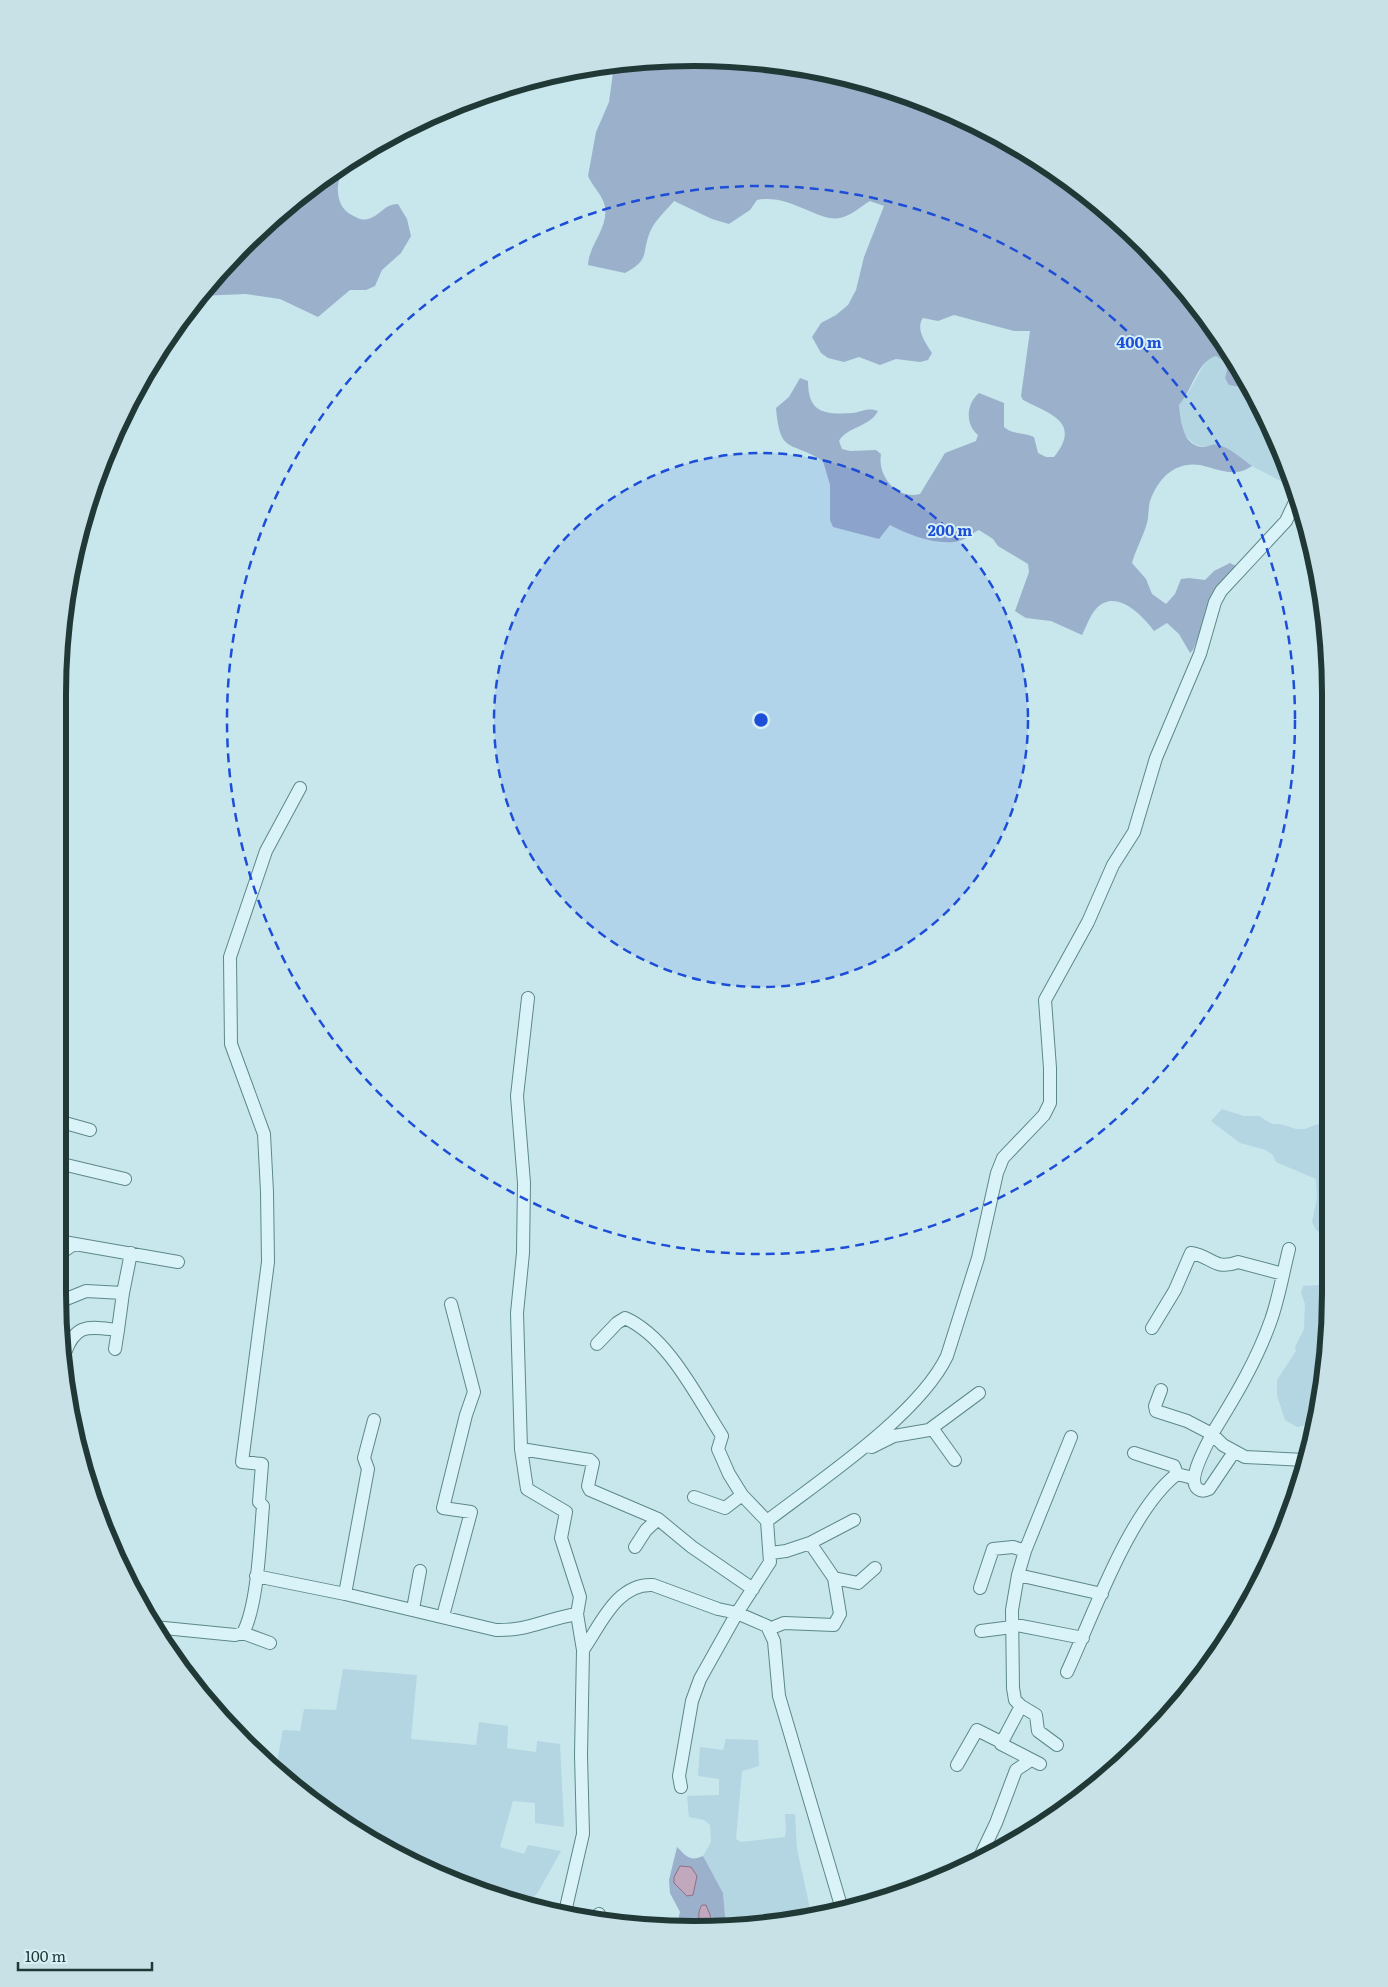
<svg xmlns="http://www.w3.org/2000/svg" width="1388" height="1987" viewBox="0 0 1388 1987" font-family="Literata,serif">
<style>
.farmland{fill:#b4d5e2}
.green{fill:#9bb0cb}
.water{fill:#c1a8bd;stroke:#8f6e89}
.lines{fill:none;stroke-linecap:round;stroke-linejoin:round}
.minor-casing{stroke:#5d8887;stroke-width:14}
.minor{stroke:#daf3f8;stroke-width:12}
.ring{fill:none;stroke:#1d4ed8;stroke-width:2.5;stroke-dasharray:9 6}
.rim{fill:none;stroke:#203937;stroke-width:6}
.centre{fill:#1d4ed8;stroke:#d6f0f5;stroke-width:2.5}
.ring-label{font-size:15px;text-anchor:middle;font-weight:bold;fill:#1d4ed8;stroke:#d6f0f5;stroke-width:4;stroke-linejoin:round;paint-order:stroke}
</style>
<rect width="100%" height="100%" fill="#c7e7ed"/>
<path class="farmland" d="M 1216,356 L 1225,362 L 1227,370 L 1225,378 L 1241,387 L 1247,384 L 1265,412 L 1290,486 L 1252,466 L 1220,445 L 1212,444 L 1205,447 L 1194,444 L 1183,433 L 1179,404 L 1186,397 L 1204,364 L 1209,358 Z
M 1222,1109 L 1244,1116 L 1259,1116 L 1272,1124 L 1280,1124 L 1296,1129 L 1305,1129 L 1318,1124 L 1330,1124 L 1330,1237 L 1316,1230 L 1312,1222 L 1317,1198 L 1316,1179 L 1276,1162 L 1273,1155 L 1266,1150 L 1240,1143 L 1211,1121 Z
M 1330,1281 L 1318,1417 L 1317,1423 L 1297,1427 L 1285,1420 L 1277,1395 L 1277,1380 L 1296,1351 L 1295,1347 L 1304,1329 L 1305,1304 L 1301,1293 L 1303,1286 L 1319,1285 Z
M 343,1669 L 417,1675 L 411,1739 L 476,1745 L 479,1722 L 508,1726 L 507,1748 L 536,1752 L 537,1741 L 560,1744 L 564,1827 L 535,1823 L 535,1803 L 513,1801 L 500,1847 L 524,1854 L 528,1845 L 561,1851 L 538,1892 L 529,1902 L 450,1881 L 341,1822 L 275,1772 L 264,1760 L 277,1762 L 283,1730 L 300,1731 L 304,1709 L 336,1710 Z
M 726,1739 L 758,1740 L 759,1766 L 742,1771 L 736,1839 L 741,1842 L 785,1837 L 786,1828 L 785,1814 L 795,1814 L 797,1849 L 812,1918 L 726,1926 L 723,1893 L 703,1856 L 711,1842 L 710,1825 L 704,1820 L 689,1817 L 687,1796 L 719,1795 L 719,1779 L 698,1776 L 700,1747 L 723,1750 Z"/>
<path class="green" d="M 694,58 L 818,70 L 938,106 L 1048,165 L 1144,244 L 1199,307 L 1247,384 L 1241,387 L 1229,385 L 1225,378 L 1227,370 L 1225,362 L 1216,356 C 1197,361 1192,391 1179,405 C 1181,420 1182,447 1204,447 C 1210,446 1213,443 1219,445 C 1230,448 1242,459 1252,466 C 1238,476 1224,472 1208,467 C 1180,458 1160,474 1150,501 C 1148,508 1149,516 1147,523 C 1143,537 1136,549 1132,563 L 1146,579 L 1152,594 L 1166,604 L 1175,594 L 1181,579 L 1189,578 L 1205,580 L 1214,571 L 1230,563 L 1238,567 L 1215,593 L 1193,650 L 1190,653 L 1179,634 L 1167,623 L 1154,631 C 1141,614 1115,587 1095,610 C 1090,616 1086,627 1082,635 L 1051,621 L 1026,618 L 1015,611 L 1029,572 L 1028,564 L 998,546 L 993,539 L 979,530 C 972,533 966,540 959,541 C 938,546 908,535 890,525 L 879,539 L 833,527 L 830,520 L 830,485 L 823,461 C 790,440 780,455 776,408 L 789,397 L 800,378 L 808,381 C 808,412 823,415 852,413 C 862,412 867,407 878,411 C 870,427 848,426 839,441 L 842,449 L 850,451 L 876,450 L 881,454 C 877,476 897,500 920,494 L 945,453 L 976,441 L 978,435 C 965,424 966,404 979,393 L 1004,403 L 1004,427 C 1013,435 1023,432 1034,437 L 1038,453 L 1046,457 L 1054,457 C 1082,422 1050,414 1023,400 L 1021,396 L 1030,331 L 1014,331 L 954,315 L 938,321 L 923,318 C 915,329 926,344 932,353 L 928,360 L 920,362 L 896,359 L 880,365 L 859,357 L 844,362 L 828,358 L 821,353 L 812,337 L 821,323 L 836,315 L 848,305 L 856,290 L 864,257 L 884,206 L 870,201 C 860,207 852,215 840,218 C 818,222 789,193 757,200 L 750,210 L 729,224 L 712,219 L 674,201 C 667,210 654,221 650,232 C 641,254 651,259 625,273 L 588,265 C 589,243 611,226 604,203 C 601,194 592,185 588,176 L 596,132 L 609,102 L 614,65 Z
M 361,154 C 357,158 350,161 346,166 C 335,178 334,205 350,214 C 356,217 361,221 368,219 C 380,216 384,204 398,204 L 407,219 L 411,236 L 401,253 L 382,270 L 375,286 L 366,290 L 350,290 L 318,317 L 280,299 L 246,294 L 199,296 L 244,244 L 341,165 Z
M 677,1847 C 686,1856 690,1862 703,1856 L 723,1893 L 726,1926 L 715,1927 L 712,1916 L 700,1925 L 704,1929 L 676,1928 L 680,1912 L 670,1893 L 669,1880 Z"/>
<path class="water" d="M 680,1866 L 691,1867 L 697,1876 L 693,1895 L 687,1896 L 674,1883 L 674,1877 Z
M 702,1905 L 706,1905 L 715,1927 L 704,1929 C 698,1922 697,1912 702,1905 Z"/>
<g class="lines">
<defs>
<path id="minor" d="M 528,998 L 517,1096 L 524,1183 L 523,1253 L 517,1313 L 521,1449 L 527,1489 L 566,1512 L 561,1538 L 580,1597 L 577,1614 L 583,1650 L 581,1755 L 583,1834 L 565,1912
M 58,1121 L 90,1130
M 58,1163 L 125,1179
M 58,1241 L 178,1262
M 1289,1249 C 1283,1273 1279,1297 1271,1320 C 1257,1360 1235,1397 1212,1434 L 1223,1445 L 1245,1457 L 1305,1460
M 58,1255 L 74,1244
M 59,1302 L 86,1291 L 123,1293 L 131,1253
M 1152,1328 L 1175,1290 L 1191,1253 C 1212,1256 1214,1271 1238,1262 L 1283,1274
M 597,1344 L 617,1323 L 625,1318 C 668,1337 697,1397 722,1436 L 718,1449 L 729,1474 L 742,1495
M 115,1349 L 118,1330
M 65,1353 C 76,1322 90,1327 118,1330 L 123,1293
M 1161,1390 L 1155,1406 L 1156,1411 L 1187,1421 L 1212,1434 C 1207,1445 1186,1480 1198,1489 C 1202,1492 1205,1491 1209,1489 L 1234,1452
M 932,1428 L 955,1460
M 867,1446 L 872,1447 L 894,1436 L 929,1430 L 979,1393
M 521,1449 L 590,1460 L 593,1463 L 588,1486 L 590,1490 L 658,1519 L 692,1547 L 753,1589
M 1134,1453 L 1174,1466 L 1177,1474
M 694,1497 L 725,1508 L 742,1495 L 767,1521
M 810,1543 L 854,1520
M 635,1547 L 646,1530 L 658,1519
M 1018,1575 L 1102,1594
M 256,1576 L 345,1594 L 496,1630 C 528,1631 546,1619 577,1614
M 834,1578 L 858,1583 L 875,1568
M 980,1588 L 993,1549 L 1013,1547 L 1025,1551
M 345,1594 L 368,1469 L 364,1458 L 374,1420
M 413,1609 L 420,1571
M 443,1616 L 471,1512 L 443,1508 L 466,1415 L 474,1392 L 451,1304
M 1012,1624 L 1083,1638
M 154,1627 L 235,1635 L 243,1633 C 258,1605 260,1539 263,1506 L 259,1502 L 262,1464 L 242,1462 L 268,1262 L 267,1192 L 264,1134 L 231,1044 L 230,957 L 266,851 L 300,788
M 769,1629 L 784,1623 L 834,1625 L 840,1614 L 834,1578 L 810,1543 L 786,1551 L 771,1553
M 981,1631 L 1012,1627
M 243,1633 L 270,1643
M 583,1650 C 601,1624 617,1583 653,1585 L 718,1609 L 737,1613 L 767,1626 L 774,1641 L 779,1696 L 842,1909
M 1067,1672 C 1093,1616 1129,1511 1177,1474 L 1193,1478
M 1021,1706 L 1036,1715 L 1038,1731 L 1057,1745
M 1040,1764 L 1001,1744 L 1021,1706 L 1015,1700 L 1013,1688 L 1012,1610 L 1018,1575 L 1025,1551 L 1071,1437
M 957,1765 L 977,1730 L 1001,1742
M 681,1787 L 679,1776 L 692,1701 L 700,1679 L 737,1613 L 770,1562 L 767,1521 C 819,1481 919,1415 947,1356 L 978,1258 L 997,1173 L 1003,1158 L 1044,1115 L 1050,1103 L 1050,1068 L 1045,1000 L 1088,922 L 1113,865 L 1134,832 L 1156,758 L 1200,654 L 1215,602 L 1221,591 L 1286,521 L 1295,502
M 977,1863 L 996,1823 L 1016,1770 L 1031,1760
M 595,1920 L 599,1914"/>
</defs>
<use href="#minor" class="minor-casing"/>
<use href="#minor" class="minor"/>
</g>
<circle cx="761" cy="720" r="267" fill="#1d4ed8" fill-opacity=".12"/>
<g class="ring">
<circle cx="761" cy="720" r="267"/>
<circle cx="761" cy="720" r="534"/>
</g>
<path d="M0 0H1388V1987H0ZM694 66H694A628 628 0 0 1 1322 694V1293A628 628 0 0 1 694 1921H694A628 628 0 0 1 66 1293V694A628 628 0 0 1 694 66Z" fill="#c7e1e6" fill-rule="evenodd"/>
<path class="rim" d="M694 66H694A628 628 0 0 1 1322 694V1293A628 628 0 0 1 694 1921H694A628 628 0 0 1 66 1293V694A628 628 0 0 1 694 66Z"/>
<circle cx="761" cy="720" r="8" class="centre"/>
<g class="ring-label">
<text x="1139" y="348">400 m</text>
<text x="950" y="536">200 m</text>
</g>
<path d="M18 1962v8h134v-8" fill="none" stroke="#203937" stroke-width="2.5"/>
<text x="25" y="1962" font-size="15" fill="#203937" stroke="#d6f0f5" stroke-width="4" paint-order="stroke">100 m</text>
</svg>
